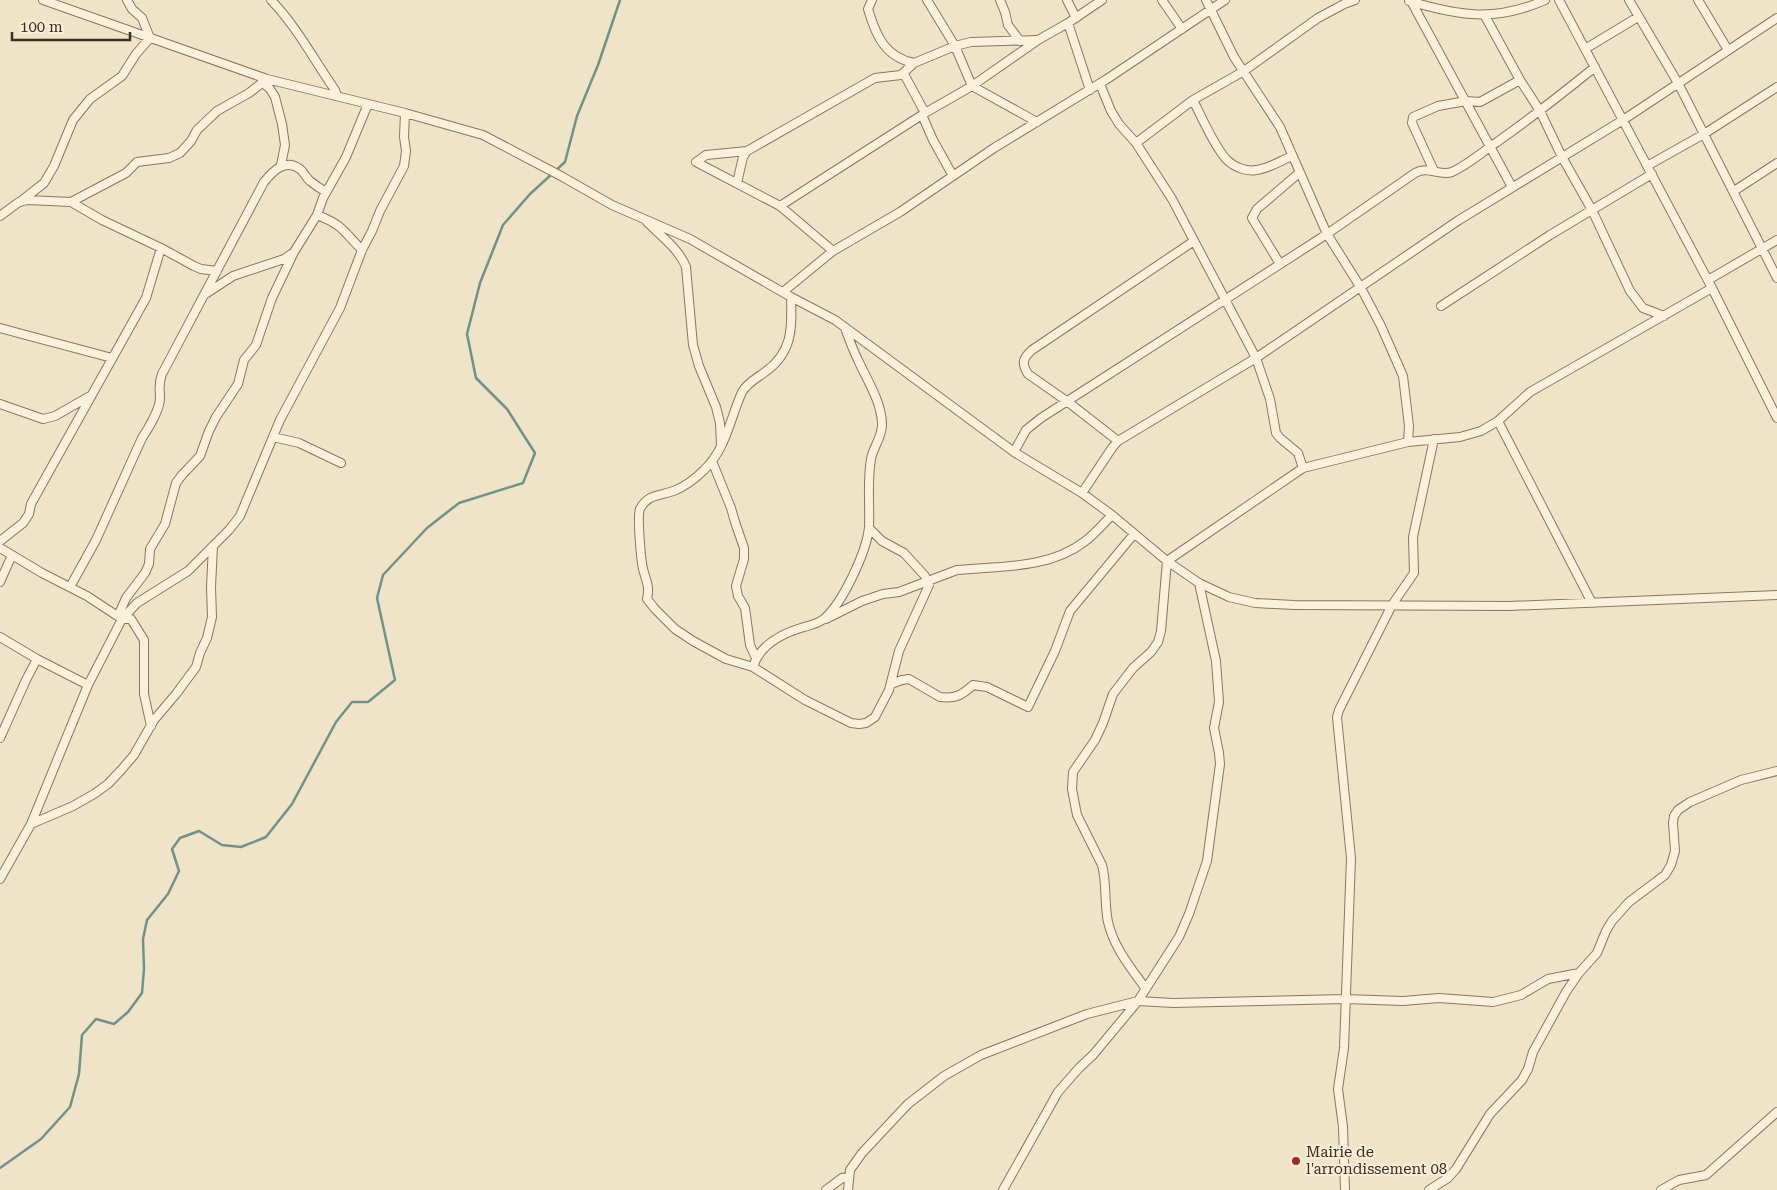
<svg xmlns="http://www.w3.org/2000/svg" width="1777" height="1190" viewBox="0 0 1777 1190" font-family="'Roboto Serif',serif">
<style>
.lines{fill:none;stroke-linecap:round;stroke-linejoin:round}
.stream{stroke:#6f938a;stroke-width:2.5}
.minor-casing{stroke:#8d765c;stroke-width:10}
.minor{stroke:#faf1dc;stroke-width:8}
.poi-dot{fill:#9e2a2b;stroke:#f7eed8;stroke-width:2}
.labels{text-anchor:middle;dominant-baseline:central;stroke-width:4.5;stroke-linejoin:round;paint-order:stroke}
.poi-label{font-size:15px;fill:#3d2e20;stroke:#f7eed8;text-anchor:start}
</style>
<rect width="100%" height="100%" fill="#f0e4c8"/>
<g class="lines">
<path class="stream" d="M 0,1168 L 41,1139 L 70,1107 L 79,1074 L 82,1035 L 96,1019 L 114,1024 L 128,1012 L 142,993 L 144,969 L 143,939 L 147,920 L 168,894 L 179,871 L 172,849 L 180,838 L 199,831 L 222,845 L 241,847 L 266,837 L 292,804 L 336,722 L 352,702 L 368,702 L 395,680 L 377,598 L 383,575 L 427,528 L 459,503 L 523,483 L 535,453 L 507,409 L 476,378 L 467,334 L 480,283 L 503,225 L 530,194 L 565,162 L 577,116 L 598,65 L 620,0"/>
<defs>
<path id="minor" d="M 43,0 L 267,79 L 405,113 L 483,135 L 561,176 L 612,205 L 690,239 L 791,297 L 835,320 L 1014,452 L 1082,493 L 1112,515 L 1167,561 L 1199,583 L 1229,597 L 1255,603 L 1294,605 L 1509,606 L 1777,595
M 271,0 C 297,27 314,60 335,90 L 337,96
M 872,0 L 868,9 C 876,36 885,57 914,63
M 927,0 L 955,46 L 972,86 L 1037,122
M 1000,0 L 1005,12 L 1008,25 L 1020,41
M 1067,0 L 1076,18
M 1162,0 L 1182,29
M 1206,0 L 1234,57 L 1280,127 L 1327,234 L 1361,288 L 1381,326 L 1403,376 L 1409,426 L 1408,442 L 1303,468
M 1559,0 L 1712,288 L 1777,418
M 1629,0 L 1678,83 L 1777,278
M 1698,0 L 1728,50
M 1409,1 C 1459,16 1496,22 1545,0
M 1411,1 L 1512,187
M 1485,16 L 1520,80 L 1540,111 L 1562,157 L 1592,210 L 1630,291 L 1643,308 L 1664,316
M 1068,23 L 1090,90
M 1585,49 L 1638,17
M 904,74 L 925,113
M 262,82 L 270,89 L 275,97 L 282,124 L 285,145 L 281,165
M 1100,84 L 1111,111 L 1119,124 L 1136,143 L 1172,199 L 1256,358 L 1270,399 L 1276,433 L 1280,438 L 1298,453 L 1303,468 L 1167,561 L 1161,631 L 1158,642 L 1151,652 L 1133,668 L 1113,694 L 1103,723 L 1095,740 L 1073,772 L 1072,789 L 1077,815 L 1102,865 C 1107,883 1104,903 1108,922 C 1114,948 1131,968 1146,989
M 1193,100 C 1201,116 1215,148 1227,160 C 1234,167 1247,172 1256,170 C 1268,169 1280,161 1292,156
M 922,115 L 933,140 L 953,176
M 1136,143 L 1193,100 L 1244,71 L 1318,18 L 1344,4 L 1355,0
M 747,151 L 706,155 L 696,162 L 780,206 L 833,251
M 1647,166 L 1704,134 L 1777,87
M 1434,171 L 1412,123 L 1413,117 L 1438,106 L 1466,101 L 1480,102 L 1520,80
M 737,183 L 743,157 L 747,151 L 875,78 L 901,75 L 914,63 L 955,46 L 971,42 L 1037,40
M 1734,191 L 1777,163
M 20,202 L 44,183 L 54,166 L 73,120 L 90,99 L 122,76 L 136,54 L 150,38 L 142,18 L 132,9 L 127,0
M 71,202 L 102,220 L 161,248 L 194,266 L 201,269 L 217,271
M 780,206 L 925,113 L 972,86 L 1038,40 L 1068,23 L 1102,0
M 0,216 L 19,202 L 27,200 L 71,202 L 126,173 L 137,162 L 169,158 L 180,153 L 191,141 L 197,130 L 217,111 L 249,93 L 267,79
M 647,222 C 660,235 679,249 686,267 L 693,345 L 699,366 L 716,407 L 720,423 L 721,445
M 362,250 C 343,231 343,225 317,215 L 323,198 L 346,157 L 368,104
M 1280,264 L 1252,218 L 1257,209 L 1299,173
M 1708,280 L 1777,240
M 783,292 L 833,251 L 900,212 L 994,148 L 1107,79 L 1225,0
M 207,293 L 233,276 L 284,259 L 294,252 L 317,215
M 791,297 C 792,328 793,352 765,372 C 757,378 747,383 742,392 C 730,419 726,449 704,470 C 697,477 685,486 676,490 C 662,496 648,493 640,509 C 637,516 641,560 643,569 C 646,580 650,587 647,599 L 655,609 L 675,629 L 693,641 L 726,659 L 753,667 L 805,700 L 851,723 L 859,724 L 866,723 L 875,717 L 889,690 L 899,651 L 929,585 L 925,576 L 904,553 L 882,541 L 869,528
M 1441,306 L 1550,235 L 1652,174
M 0,328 L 112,358
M 0,404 L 43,419 L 55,416 L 90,396
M 1498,421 L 1592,603
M 273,437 L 299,443 L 341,463
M 1118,441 L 1068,402 L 1028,374 C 1021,363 1023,358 1032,350 L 1194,241
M 1408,442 L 1460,437 L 1481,431 L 1498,421 L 1530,392 L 1712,288
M 1014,452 L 1026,430 L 1041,418 L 1327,234 L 1415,173 C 1429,165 1439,177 1452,172 C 1469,164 1482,152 1497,142 C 1531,118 1563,93 1595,67
M 712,461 L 731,508 L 735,522 L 744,548 L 744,559 L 736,586 L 738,596 L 745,608 L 750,645 L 756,658
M 1082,493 L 1112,448 L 1118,441 L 1256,358 L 1459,220 L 1623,120 L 1777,18
M 0,541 L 23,523 L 29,514 L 31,504 L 46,477 L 146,298 L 161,248
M 0,548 L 12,555
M 0,582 L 12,555 L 42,573 L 87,596 L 122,619 L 131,619 L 144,640 L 144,694 L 151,726
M 70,587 L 96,540 L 142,438 C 148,429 160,409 160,398 C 160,388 158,385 162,374 L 264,182 C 273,171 285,158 300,169 C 304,172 306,178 310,181 C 315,185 321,189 326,192
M 118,616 L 126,598 L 145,573 L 149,564 L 150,549 L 165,524 L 176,483 L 182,475 L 200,456 L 209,431 L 216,417 L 238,384 L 244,360 L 256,345 L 272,298 L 294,252
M 826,619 L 862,601 L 883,594 L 899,592 L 957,570 C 999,566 1049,569 1084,542 C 1094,535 1103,524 1112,515
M 0,637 L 37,659
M 753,667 C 760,644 783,633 804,627 C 811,625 820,623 825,618 C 843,602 867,551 869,527 C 870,504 867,482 871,459 C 873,447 883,436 882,423 C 881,401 867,380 858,360 C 853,350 849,339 845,328
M 891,684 L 902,680 L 909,679 L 940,697 C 956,699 962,695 973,685 L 987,687 L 1028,707 L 1055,651 L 1070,611 L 1134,534
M 0,738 L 26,680 L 37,659 L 88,685 L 122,619 L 137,603 L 188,571 L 229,530 L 240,516 L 280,420 L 340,308 L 362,250 L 372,231 L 380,211 L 404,166 L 406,151 L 404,137 L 405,113
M 31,824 L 88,685
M 0,879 L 31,824 L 73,806 L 94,794 L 108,784 L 122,769 L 134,755 L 154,720 L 176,694 L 196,667 L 200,653 L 207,638 L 212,617 L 211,587 L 213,546
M 826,1190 L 842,1178 L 848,1177
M 848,1190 L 850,1170 L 862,1153 L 908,1104 L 944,1076 L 981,1055 L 1087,1014 L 1138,1001 L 1173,1003 L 1345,999 L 1403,1001 L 1439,998 L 1493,1002 L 1521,995 L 1548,979 L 1579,973
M 1003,1190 L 1058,1092 L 1079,1068 L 1093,1055 L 1138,1001 L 1179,937 L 1189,914 L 1207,861 L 1220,764 L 1219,753 L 1214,728 L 1219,702 L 1216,661 L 1199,583
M 1345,1190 L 1343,1127 L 1338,1089 L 1344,1048 L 1351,858 L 1337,717 L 1339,710 L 1392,605 L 1414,573 L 1413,537 L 1434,439
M 1429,1190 L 1448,1178 L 1456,1169 L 1490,1114 L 1522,1080 L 1528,1069 L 1533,1052 L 1566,992 L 1579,973 L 1597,953 L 1606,931 L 1612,921 L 1629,902 L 1665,875 L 1671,865 L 1675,851 L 1673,823 L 1674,816 L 1678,810 L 1690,802 L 1741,780 L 1777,771
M 1661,1190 L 1679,1180 L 1706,1175 L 1777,1112"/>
</defs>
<use href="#minor" class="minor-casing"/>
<use href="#minor" class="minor"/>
</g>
<circle class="poi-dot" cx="1296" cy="1161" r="5"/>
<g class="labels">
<g class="poi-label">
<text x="1306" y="1152">Mairie de<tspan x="1306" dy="17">l'arrondissement 08</tspan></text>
</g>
</g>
<path d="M12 32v8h118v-8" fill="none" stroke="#3d2e20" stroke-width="2.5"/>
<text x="20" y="32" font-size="15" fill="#3d2e20" stroke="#f7eed8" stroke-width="4" paint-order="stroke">100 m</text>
</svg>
